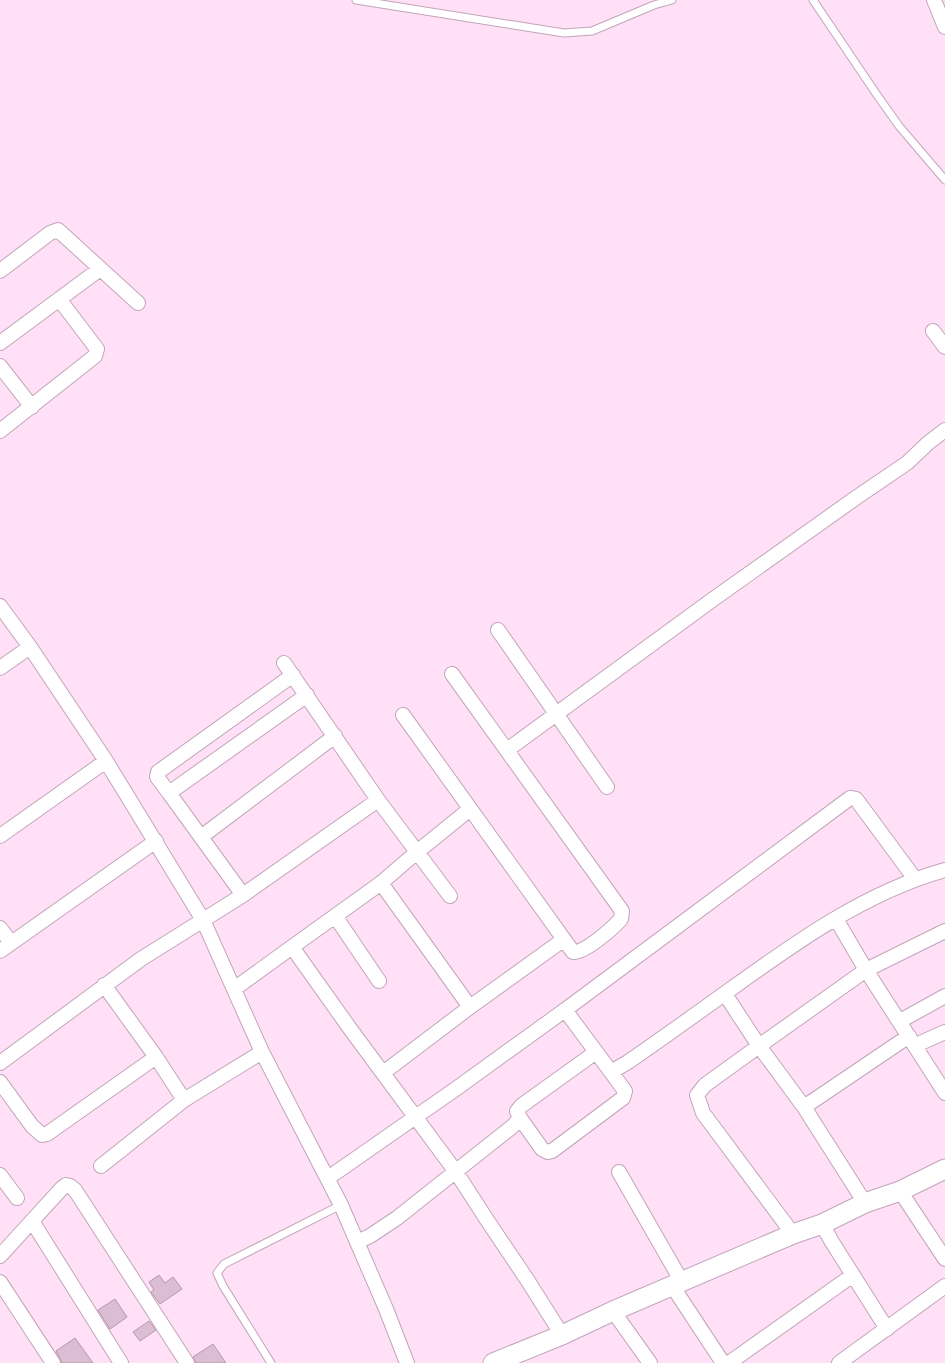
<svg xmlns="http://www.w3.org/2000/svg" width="945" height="1363" viewBox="0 0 945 1363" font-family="'Times New Roman',serif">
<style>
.building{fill:#dcbed4;stroke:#b598ad}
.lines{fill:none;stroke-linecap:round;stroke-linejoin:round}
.lane-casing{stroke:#c2a5ba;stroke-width:9}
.street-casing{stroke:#c2a5ba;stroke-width:16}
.secondary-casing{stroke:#c2a5ba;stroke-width:21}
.lane{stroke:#fff;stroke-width:7}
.street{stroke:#fff;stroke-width:14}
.secondary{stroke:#fff;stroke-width:19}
</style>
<rect width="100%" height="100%" fill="#ffe0f6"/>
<path class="building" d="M 159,1275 L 165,1283 L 173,1277 L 182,1289 L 160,1304 L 151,1292 L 154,1290 L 149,1282 Z
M 115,1299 L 127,1317 L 110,1329 L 98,1310 Z
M 149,1321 L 156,1330 L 140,1341 L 133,1332 Z
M 75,1338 L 93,1363 L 62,1363 L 56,1351 Z
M 213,1344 L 226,1363 L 196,1363 L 193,1357 Z"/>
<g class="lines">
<defs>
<path id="lane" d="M 356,0 L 564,33 L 592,31 L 654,5 L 672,0
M 813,0 L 877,95 L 899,126 L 945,180
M 271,1363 L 223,1286 L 217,1273 L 224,1264 L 341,1205"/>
<path id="street" d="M 934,0 L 945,27
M 0,271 L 50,233 L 58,230 L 138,303
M 933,331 L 945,347
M 0,343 L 100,269
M 0,366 L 32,407
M 0,431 L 95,356 L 97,349 L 59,299
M 0,606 L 30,647 L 106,761 L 203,920 L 262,1052 L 341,1205 L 386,1309 L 407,1363
M 498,630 L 607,787
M 284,663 L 378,800 L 417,852 L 381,883 L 292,947 L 351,1030 L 456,1172 L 487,1220 L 528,1281 L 562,1335
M 0,668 L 30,647
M 403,715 L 573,952 C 585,953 613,928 621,919 L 622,911 L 452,674
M 507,750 L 712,600 L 857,497 L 907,463 L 928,443 L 945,430
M 169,793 L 157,777 L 158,772 L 293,675
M 0,836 L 106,761
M 201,837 L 335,736
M 381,883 L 470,1007
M 243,895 L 169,793 L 307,695
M 450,896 L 417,852 L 470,809
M 335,916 L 379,981
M 836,919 L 866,970 L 945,1093
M 0,928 L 11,943
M 0,951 L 156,841
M 104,985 L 156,1057 L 184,1100
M 234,989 L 292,947
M 725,994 L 759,1046 L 705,1085 L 697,1095 L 703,1113 L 793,1234
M 565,1010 L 850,798 L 856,799 L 915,879
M 900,1021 L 945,996
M 909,1036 L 804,1107 L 759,1046 L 866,970 L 945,931
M 916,1045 L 945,1032
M 0,1063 L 141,959 L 243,895 L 378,800
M 383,1073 L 470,1007 L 563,940
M 0,1082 L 32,1126 L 42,1135 L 47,1134 L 156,1057
M 804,1107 L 865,1203
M 520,1118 L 542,1149 L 548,1152 L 552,1151 L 623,1098 L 625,1091 L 611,1072
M 101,1166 L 184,1100 L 262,1052
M 619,1172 L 682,1282
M 0,1175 L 17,1198
M 328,1178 L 457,1088 L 565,1010 L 611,1072 L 628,1062 C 660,1040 692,1017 724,994 C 792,945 863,893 945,870
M 900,1191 L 945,1259
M 32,1221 L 121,1363
M 822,1224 L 832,1242 L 887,1329
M 357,1242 L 370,1236 L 397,1218 L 513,1126 L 520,1118 L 517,1111 L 521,1106 L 596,1052
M 0,1256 L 62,1188 L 66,1185 L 70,1186 L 75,1190 L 187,1363
M 0,1282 L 53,1363
M 673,1287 L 723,1363
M 613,1311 L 650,1363
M 729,1363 L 853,1275
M 839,1363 L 945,1286"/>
<path id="secondary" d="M 493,1363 L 562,1335 L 613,1311 L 793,1234 L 822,1224 L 865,1203 L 900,1191 L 945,1169"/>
</defs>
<use href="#lane" class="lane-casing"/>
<use href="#street" class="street-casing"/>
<use href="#secondary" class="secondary-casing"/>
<use href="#lane" class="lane"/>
<use href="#street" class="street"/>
<use href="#secondary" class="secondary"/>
</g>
</svg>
